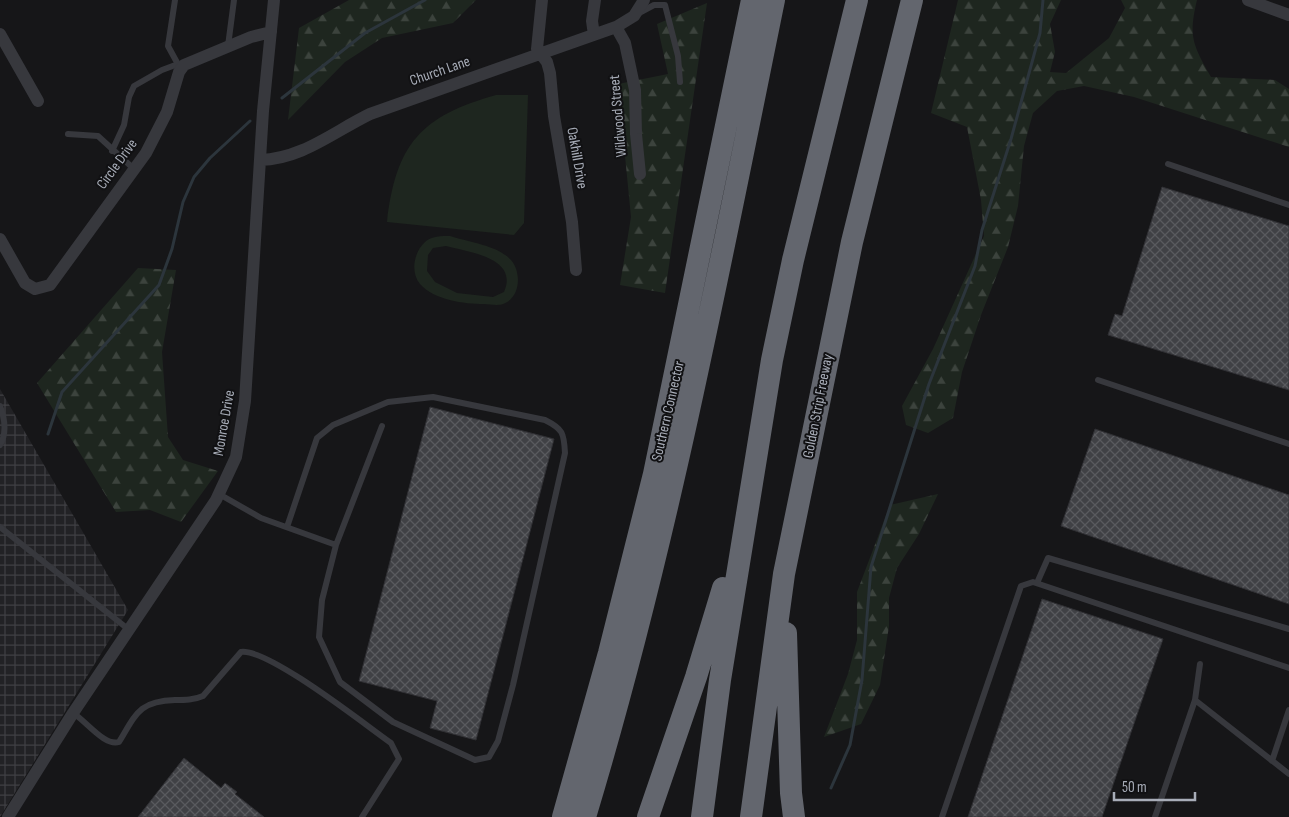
<svg xmlns="http://www.w3.org/2000/svg" width="1289" height="817" viewBox="0 0 1289 817" font-family="'Sofia Sans Condensed',sans-serif">
<style>
.industrial{fill:url(#industrial-grid)}
.forest{fill:url(#forest-firs)}
.pitch{fill:#1e261f;fill-rule:evenodd}
.lines{fill:none;stroke-linecap:round;stroke-linejoin:round}
.stream{stroke:#2c353c;stroke-width:3}
.building{fill:url(#building-cross-hatch);stroke:#303034}
.lane{stroke:#37383d;stroke-width:6}
.street{stroke:#37383d;stroke-width:12}
.highway{stroke:#63666e;stroke-width:22}
.labels{text-anchor:middle;dominant-baseline:central;stroke-width:4;stroke-linejoin:round;paint-order:stroke}
.street-label{font-size:15px;fill:#a8adb8;stroke:#111113}
</style>
<defs>
<pattern id="industrial-grid" width="8" height="8" patternUnits="userSpaceOnUse" patternTransform="scale(1.25)"><rect width="8" height="8" fill="#222225"/><path d="M0 4h8M4 0v8" fill="none" stroke="#3f3f43"/></pattern>
<pattern id="forest-firs" width="22" height="20" patternUnits="userSpaceOnUse" patternTransform="scale(1.25)"><rect width="22" height="20" fill="#1e261f"/><path d="M5 1l3.5 6h-7zM16 11l3.5 6h-7z" fill="#3c433d"/></pattern>
<pattern id="building-cross-hatch" width="8" height="8" patternUnits="userSpaceOnUse" patternTransform="scale(1.25)"><rect width="8" height="8" fill="#404145"/><path d="M0 0l8 8M0 8l8-8" fill="none" stroke="#595a5e"/></pattern>
</defs>
<rect width="100%" height="100%" fill="#161618"/>
<path class="industrial" d="M 0,389 L 128,610 L 0,817 Z"/>
<path class="forest" d="M 349,0 L 476,0 L 453,23 L 382,38 L 345,62 L 288,120 L 299,28 Z
M 958,0 L 1061,0 L 1050,24 L 1055,52 L 1050,72 L 1066,73 L 1109,38 L 1125,8 L 1121,0 L 1197,0 C 1188,37 1193,45 1211,77 L 1275,80 L 1289,89 L 1289,147 L 1134,97 L 1084,86 L 1057,91 L 1033,113 L 1024,146 L 1018,206 L 1008,247 L 981,315 L 962,372 L 953,418 L 928,433 L 906,425 L 902,406 L 933,349 L 984,236 L 981,200 L 967,127 L 931,113 Z
M 707,3 L 665,293 L 620,285 L 631,217 L 618,84 L 668,74 L 657,24 Z
M 138,268 L 176,270 L 162,352 L 168,437 L 183,460 L 218,471 L 181,522 L 150,510 L 116,512 L 37,383 Z
M 938,494 L 919,534 L 897,568 L 889,598 L 889,626 L 880,685 L 861,724 L 824,737 L 848,674 L 857,640 L 857,592 L 890,505 Z"/>
<path class="pitch" d="M 496,95 L 528,95 L 524,223 L 514,235 L 387,222 C 396,144 421,116 496,95 Z
M 450,236 C 468,242 496,245 510,259 C 522,271 521,298 503,304 C 498,306 489,304 484,304 C 464,304 434,300 420,284 C 410,272 414,252 425,242 C 431,236 442,236 450,236 ZM 446,246 C 469,252 519,258 504,292 L 493,297 L 457,293 L 435,282 L 427,271 L 428,255 L 433,248 Z"/>
<g class="lines">
<path class="stream" d="M 282,98 L 365,33 L 425,0
M 48,434 L 62,392 L 159,285 L 172,249 L 183,202 L 194,177 L 210,158 L 250,121
M 831,788 L 850,745 L 862,680 L 871,567 L 929,384 L 975,266 L 982,230 L 1011,139 L 1040,33 L 1043,0"/>
</g>
<path class="building" d="M 1162,187 L 1289,226 L 1289,390 L 1108,335 L 1115,314 L 1122,316 Z
M 430,407 L 554,439 L 476,740 L 430,728 L 437,701 L 359,681 Z
M 1095,429 L 1289,495 L 1289,604 L 1061,526 Z
M 1042,599 L 1163,639 L 1102,817 L 968,817 Z
M 184,758 L 221,788 L 225,783 L 237,792 L 235,794 L 264,817 L 138,817 Z"/>
<g class="lines">
<path class="lane" d="M 175,0 L 168,46 L 180,68
M 639,13 L 654,5 L 665,5 L 678,56 L 680,82
M 228,46 L 234,0
M 68,134 L 98,136 L 134,169
M 112,151 L 124,125 L 129,97 L 134,86 L 162,70 L 178,64
M 1168,164 L 1289,205
M 1098,380 L 1289,444
M 0,406 C 5,419 7,433 0,445
M 219,494 L 261,518 L 336,545
M 0,527 L 128,629
M 287,527 L 317,438 L 333,425 L 388,402 L 433,397 L 545,420 C 563,429 564,433 565,453 L 513,685 L 498,741 L 489,757 L 475,760 L 393,722 L 340,682 L 319,637 L 322,600 L 336,545 L 382,426
M 1037,583 L 1048,558 L 1289,629
M 1195,700 L 1289,774
M 73,713 C 86,721 105,747 119,742 C 136,714 139,701 175,700 C 185,700 194,700 203,696 L 241,652 C 268,648 364,724 391,743 L 399,759 L 362,817
M 1272,761 L 1289,710
M 942,817 L 1021,586 L 1033,582 L 1289,668
M 1155,817 L 1195,700 L 1200,664"/>
<path class="street" d="M 542,0 L 537,49 L 547,62 L 550,73 L 554,116 L 572,222 L 576,270
M 1248,0 L 1289,15
M 616,27 L 625,43 L 635,90 L 636,134 L 640,174
M 0,34 L 38,101
M 594,35 L 592,21 L 595,0
M 260,160 C 302,159 333,132 370,114 L 616,27 L 634,16 L 644,0
M 0,239 L 25,283 L 35,289 L 50,285 L 146,153 L 167,112 L 179,72 L 184,65 L 251,37 L 271,32
M 8,817 L 73,713 L 216,500 L 236,457 L 245,401 L 263,111 L 274,0"/>
<path class="highway" d="M 786,633 L 791,793 L 794,817
M 563,817 L 609,653 L 654,474 L 752,0
M 585,817 C 666,549 718,274 774,0
M 648,817 L 696,677 L 723,588
M 702,817 L 720,680 L 772,360 L 793,260 L 857,0
M 751,817 L 784,574 L 852,242 L 912,0"/>
</g>
<g class="labels">
<g class="street-label">
<text transform="translate(440 71) rotate(-19)">Church Lane</text>
<text transform="translate(618 116) rotate(-95)">Wildwood Street</text>
<text transform="translate(577 158) rotate(80)">Oakhill Drive</text>
<text transform="translate(117 164) rotate(-54)">Circle Drive</text>
<text transform="translate(818 406) rotate(-79)">Golden Strip Freeway</text>
<text transform="translate(668 411) rotate(-77)">Southern Connector</text>
<text transform="translate(224 423) rotate(-80)">Monroe Drive</text>
</g>
</g>
<path d="M1114 792v8h81v-8" fill="none" stroke="#a8adb8" stroke-width="2.5"/>
<text x="1122" y="792" font-size="15" fill="#a8adb8" stroke="#111113" stroke-width="4" paint-order="stroke">50 m</text>
</svg>
